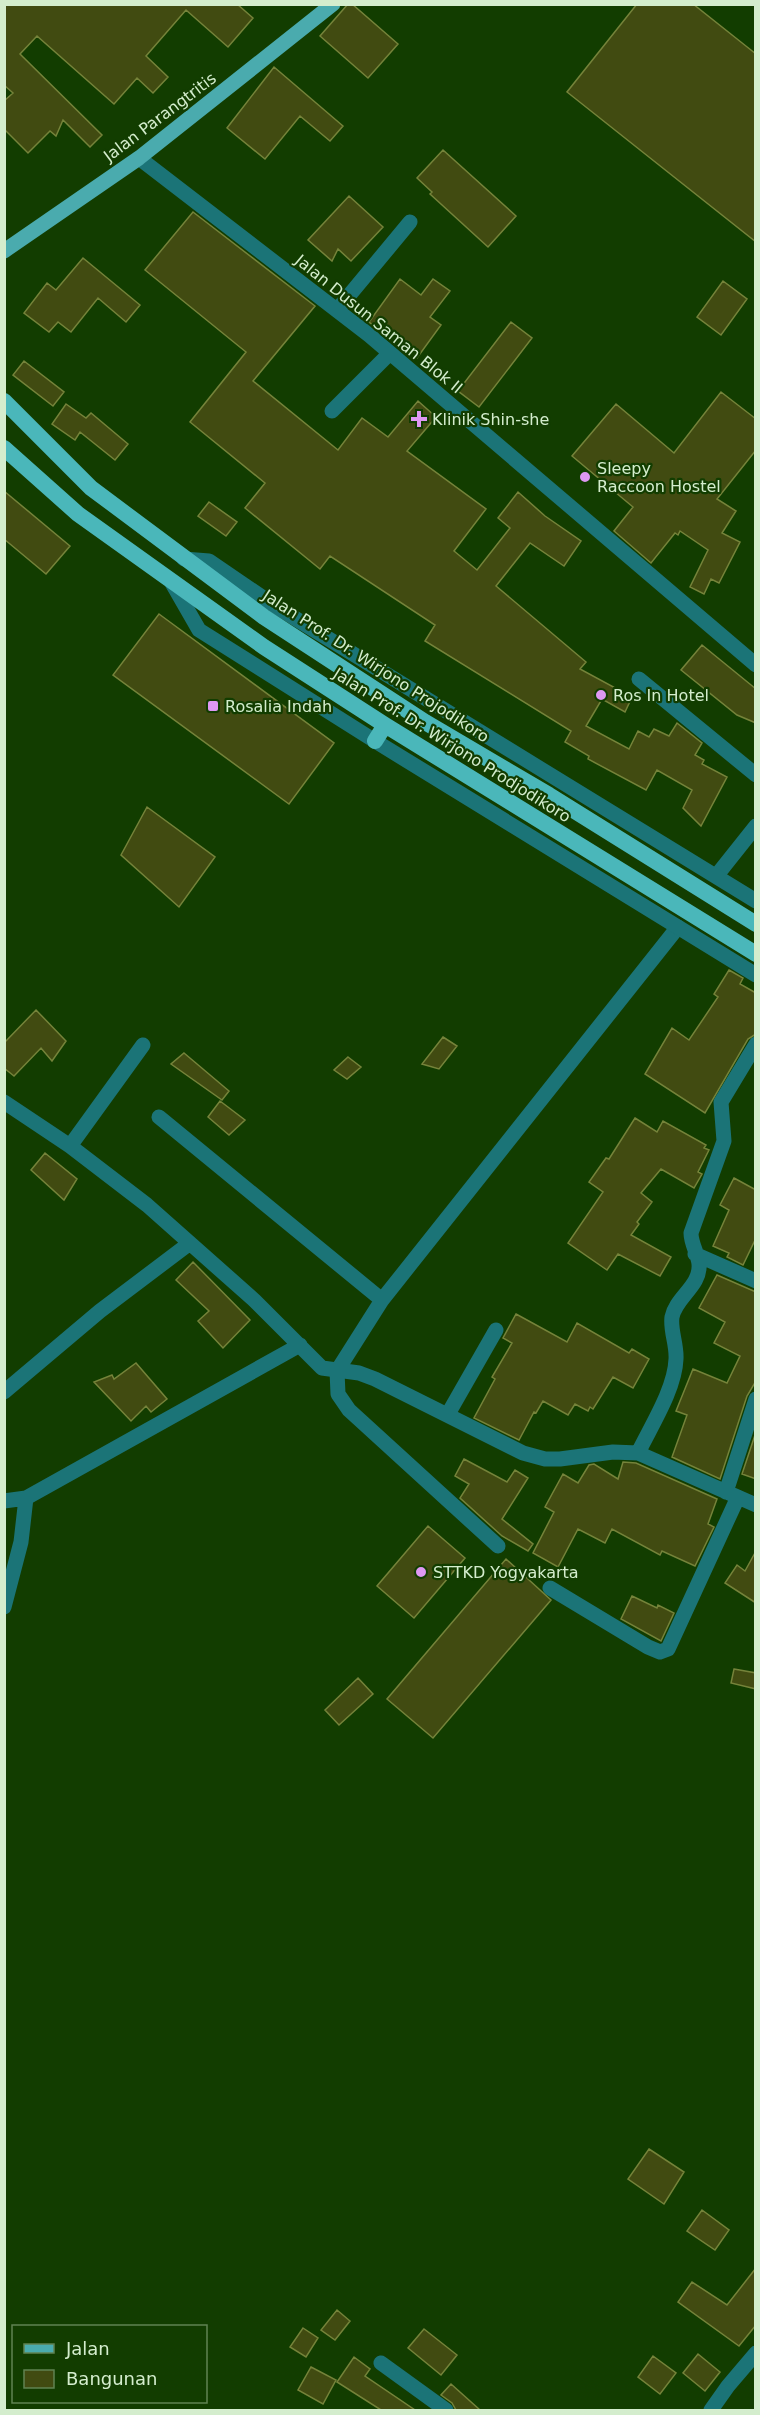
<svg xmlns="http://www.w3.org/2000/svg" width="760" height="2415" viewBox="0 0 760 2415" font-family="'DejaVu Sans',sans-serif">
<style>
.building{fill:#414b11;stroke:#75833a;stroke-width:1.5}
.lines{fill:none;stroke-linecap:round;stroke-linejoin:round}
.minor{stroke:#1b7477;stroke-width:15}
.tertiary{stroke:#1b7477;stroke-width:15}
.primary{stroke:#4aabae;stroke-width:15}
.trunk{stroke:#4ab7ba;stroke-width:16}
.poi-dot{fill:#de98f2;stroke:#123d00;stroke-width:2}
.labels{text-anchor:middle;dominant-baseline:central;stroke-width:4.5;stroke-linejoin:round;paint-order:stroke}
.street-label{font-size:16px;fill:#d4edcd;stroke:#123d00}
.poi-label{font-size:16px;fill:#d4edcd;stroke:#123d00;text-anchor:start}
</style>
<rect width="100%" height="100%" fill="#123d00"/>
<path class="building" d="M 4,4 L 237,4 L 253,18 L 228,47 L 186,10 L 146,56 L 168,77 L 153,93 L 137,78 L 114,104 L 37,36 L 20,54 L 102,135 L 90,147 L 63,120 L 56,136 L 50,131 L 28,153 L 4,129 L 4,101 L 13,93 L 4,85 Z
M 348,4 L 352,4 L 398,44 L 368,78 L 320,36 Z
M 637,4 L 693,4 L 756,54 L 756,242 L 567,92 Z
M 274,67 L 343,126 L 330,141 L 300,116 L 265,159 L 227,128 Z
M 443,150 L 516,216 L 488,247 L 430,194 L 432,192 L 417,178 Z
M 349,196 L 383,227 L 351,261 L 338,249 L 332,261 L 308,240 Z
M 193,212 L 315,306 L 253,381 L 338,450 L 362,418 L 388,437 L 418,401 L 436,417 L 407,451 L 486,509 L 454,551 L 477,570 L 510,528 L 498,518 L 518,492 L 545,516 L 581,541 L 564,566 L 530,543 L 496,586 L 586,662 L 580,669 L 632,697 L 625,712 L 602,699 L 586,726 L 629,749 L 638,731 L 649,737 L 654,729 L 669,736 L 677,723 L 702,743 L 695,755 L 704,760 L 702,764 L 727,777 L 701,826 L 683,808 L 692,790 L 657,770 L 646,790 L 588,759 L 589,756 L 565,742 L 571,731 L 425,641 L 435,625 L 330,556 L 320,569 L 245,508 L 265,483 L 190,422 L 246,352 L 145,270 Z
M 83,258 L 140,305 L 126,322 L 98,298 L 71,332 L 58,322 L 49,332 L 24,313 L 47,283 L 56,290 Z
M 400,279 L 421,295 L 433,279 L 450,291 L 430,317 L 441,325 L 417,358 L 369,322 Z
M 723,281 L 747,299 L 721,335 L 697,317 Z
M 511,322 L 532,338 L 479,407 L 458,391 Z
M 24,361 L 64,392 L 53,406 L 13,375 Z
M 721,392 L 756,419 L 756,450 L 717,499 L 736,511 L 722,533 L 740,542 L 719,583 L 711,579 L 704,594 L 690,587 L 708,550 L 680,531 L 678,535 L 675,533 L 651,563 L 614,531 L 633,507 L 572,456 L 616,404 L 674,453 Z
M 66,404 L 86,418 L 91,413 L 128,444 L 115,460 L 80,432 L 75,440 L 52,424 Z
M 4,491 L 70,546 L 46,574 L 4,539 Z
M 209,502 L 237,522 L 226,536 L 198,516 Z
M 159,614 L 334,743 L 289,804 L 113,675 Z
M 702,645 L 756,689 L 756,723 L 737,715 L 681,670 Z
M 147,807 L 215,857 L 179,907 L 121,855 Z
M 729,970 L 743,978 L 740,984 L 756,993 L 756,1034 L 748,1039 L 705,1113 L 645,1074 L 672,1028 L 689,1040 L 718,997 L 714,994 Z
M 36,1010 L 66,1041 L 52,1061 L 41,1048 L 14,1076 L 4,1068 L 4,1043 Z
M 443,1037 L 457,1046 L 439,1069 L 422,1064 Z
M 184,1053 L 229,1091 L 222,1100 L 171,1064 Z
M 348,1057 L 361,1067 L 347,1079 L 334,1070 Z
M 220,1101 L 245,1120 L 229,1135 L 208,1117 Z
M 635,1118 L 657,1132 L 663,1121 L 706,1145 L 704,1148 L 709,1150 L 698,1172 L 702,1174 L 694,1188 L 661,1169 L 641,1193 L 652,1202 L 637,1222 L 639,1224 L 631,1235 L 671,1257 L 660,1276 L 618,1254 L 607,1270 L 568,1243 L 603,1192 L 589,1182 L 606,1158 L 609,1159 Z
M 45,1153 L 77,1179 L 64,1200 L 31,1170 Z
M 734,1178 L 756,1190 L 756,1238 L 743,1265 L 727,1257 L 729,1253 L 713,1246 L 729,1210 L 720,1205 Z
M 193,1262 L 250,1320 L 223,1348 L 198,1321 L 209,1311 L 176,1280 Z
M 717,1275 L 756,1292 L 756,1381 L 747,1396 L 720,1479 L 672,1457 L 687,1415 L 676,1411 L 693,1369 L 727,1383 L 740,1356 L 714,1343 L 725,1322 L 699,1308 Z
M 516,1314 L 567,1342 L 577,1323 L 629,1353 L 632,1349 L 649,1359 L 633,1388 L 613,1377 L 593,1409 L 590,1407 L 588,1411 L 575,1404 L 568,1415 L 543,1401 L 536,1413 L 534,1412 L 519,1440 L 474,1418 L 495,1379 L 492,1377 L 512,1343 L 503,1338 Z
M 136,1363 L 167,1399 L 151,1412 L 146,1406 L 131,1421 L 94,1382 L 112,1375 L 114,1379 Z
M 755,1435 L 756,1435 L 756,1479 L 742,1474 Z
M 464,1459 L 507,1482 L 515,1470 L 528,1478 L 502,1519 L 533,1544 L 528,1551 L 502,1536 L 460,1498 L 469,1484 L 455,1476 Z
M 623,1462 L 636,1463 L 717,1499 L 708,1524 L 714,1527 L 695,1566 L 662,1551 L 660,1555 L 612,1529 L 605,1543 L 578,1529 L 558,1567 L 533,1553 L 554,1512 L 545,1507 L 563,1474 L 578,1483 L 589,1465 L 594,1464 L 618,1479 Z
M 428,1526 L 465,1558 L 414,1618 L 377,1586 Z
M 756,1551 L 756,1603 L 725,1583 L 737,1565 L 745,1571 Z
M 506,1559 L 551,1600 L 433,1738 L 387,1699 Z
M 632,1596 L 657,1608 L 658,1605 L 674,1613 L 661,1641 L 621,1619 Z
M 734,1669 L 756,1673 L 756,1689 L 731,1683 Z
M 358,1678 L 373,1694 L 339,1725 L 325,1710 Z
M 649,2149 L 684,2172 L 664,2204 L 628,2179 Z
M 702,2210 L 729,2230 L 715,2250 L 687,2231 Z
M 756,2268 L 756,2325 L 739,2346 L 678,2302 L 692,2282 L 727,2305 Z
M 337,2310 L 350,2321 L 335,2340 L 321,2330 Z
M 303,2328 L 318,2338 L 306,2357 L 290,2347 Z
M 424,2329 L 457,2355 L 441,2375 L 408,2348 Z
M 698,2354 L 720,2372 L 705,2391 L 683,2373 Z
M 653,2356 L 676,2373 L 660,2394 L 638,2377 Z
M 354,2357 L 370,2369 L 365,2376 L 415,2410 L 381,2410 L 337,2382 Z
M 311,2367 L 336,2380 L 323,2404 L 298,2390 Z
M 451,2384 L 480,2410 L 456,2410 L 452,2403 L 441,2395 Z"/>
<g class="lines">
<path class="minor" d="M 139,158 L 369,335 L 756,665
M 337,310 L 410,222
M 332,411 L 390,353
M 639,679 L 756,775
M 717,875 L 756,826
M 4,1102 L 70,1146 L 147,1205 L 254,1300 L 322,1368 L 359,1373 L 375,1379 L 523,1453 L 545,1459 L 560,1459 L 613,1452 L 638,1453 L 756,1505
M 159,1117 L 382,1300
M 70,1146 L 143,1045
M 695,1254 L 756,1281
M 4,1392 L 100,1311 L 190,1243
M 448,1414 L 496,1330
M 638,1453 C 651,1426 675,1389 676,1359 C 677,1345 670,1330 672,1317 C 676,1297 701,1286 699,1264 C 698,1254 691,1244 691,1233 L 724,1141 L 721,1102 L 756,1044
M 726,1492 L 756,1399
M 4,1501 L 26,1498 L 300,1345
M 498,1546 L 349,1410 L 338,1394 L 337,1371 L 382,1300 L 678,927
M 550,1588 L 648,1647 L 660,1652 L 668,1649 L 738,1497
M 4,1607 L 21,1542 L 26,1498
M 381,2363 L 446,2410
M 711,2410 L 728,2386 L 756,2353"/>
<path class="tertiary" d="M 184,559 L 209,561 L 275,606 L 756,901
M 172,583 L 199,630 L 375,741 L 756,975"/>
<path class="primary" d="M 4,251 L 139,158 L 333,4"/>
<path class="trunk" d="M 4,401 L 91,488 L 264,617 L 425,722 L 549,795 L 756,924
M 4,448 L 78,514 L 264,647 L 385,725 L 756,954
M 375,741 L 385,725"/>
</g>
<g class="poi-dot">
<path d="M416 410h6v6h6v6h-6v6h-6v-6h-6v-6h6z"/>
<circle cx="585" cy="477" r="6"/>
<circle cx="601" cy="695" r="6"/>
<rect x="207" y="700" width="12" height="12" rx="3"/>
<circle cx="421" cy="1572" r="6"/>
</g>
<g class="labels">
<g class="street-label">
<text transform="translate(160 117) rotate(-37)">Jalan Parangtritis</text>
<text transform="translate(379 324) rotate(39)">Jalan Dusun Saman Blok II</text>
<text transform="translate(376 666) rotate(33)">Jalan Prof. Dr. Wirjono Projodikoro</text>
<text transform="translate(452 745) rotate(32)">Jalan Prof. Dr. Wirjono Prodjodikoro</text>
</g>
<g class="poi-label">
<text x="432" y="419">Klinik Shin-she</text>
<text x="597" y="468">Sleepy<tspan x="597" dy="18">Raccoon Hostel</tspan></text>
<text x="613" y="695">Ros In Hotel</text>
<text x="225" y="706">Rosalia Indah</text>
<text x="433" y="1572">STTKD Yogyakarta</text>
</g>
</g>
<rect width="760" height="2415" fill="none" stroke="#d4edcd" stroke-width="12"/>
<rect x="12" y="2325" width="195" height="78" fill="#123d00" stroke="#608352" stroke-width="1.5"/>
<rect x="24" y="2344" width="30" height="9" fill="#4aabae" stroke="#608352" stroke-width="1.5"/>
<text x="66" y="2355" font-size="18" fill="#d4edcd">Jalan</text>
<rect x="24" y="2370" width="30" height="18" fill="#414b11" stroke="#608352" stroke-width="1.5"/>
<text x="66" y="2385" font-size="18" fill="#d4edcd">Bangunan</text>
</svg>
